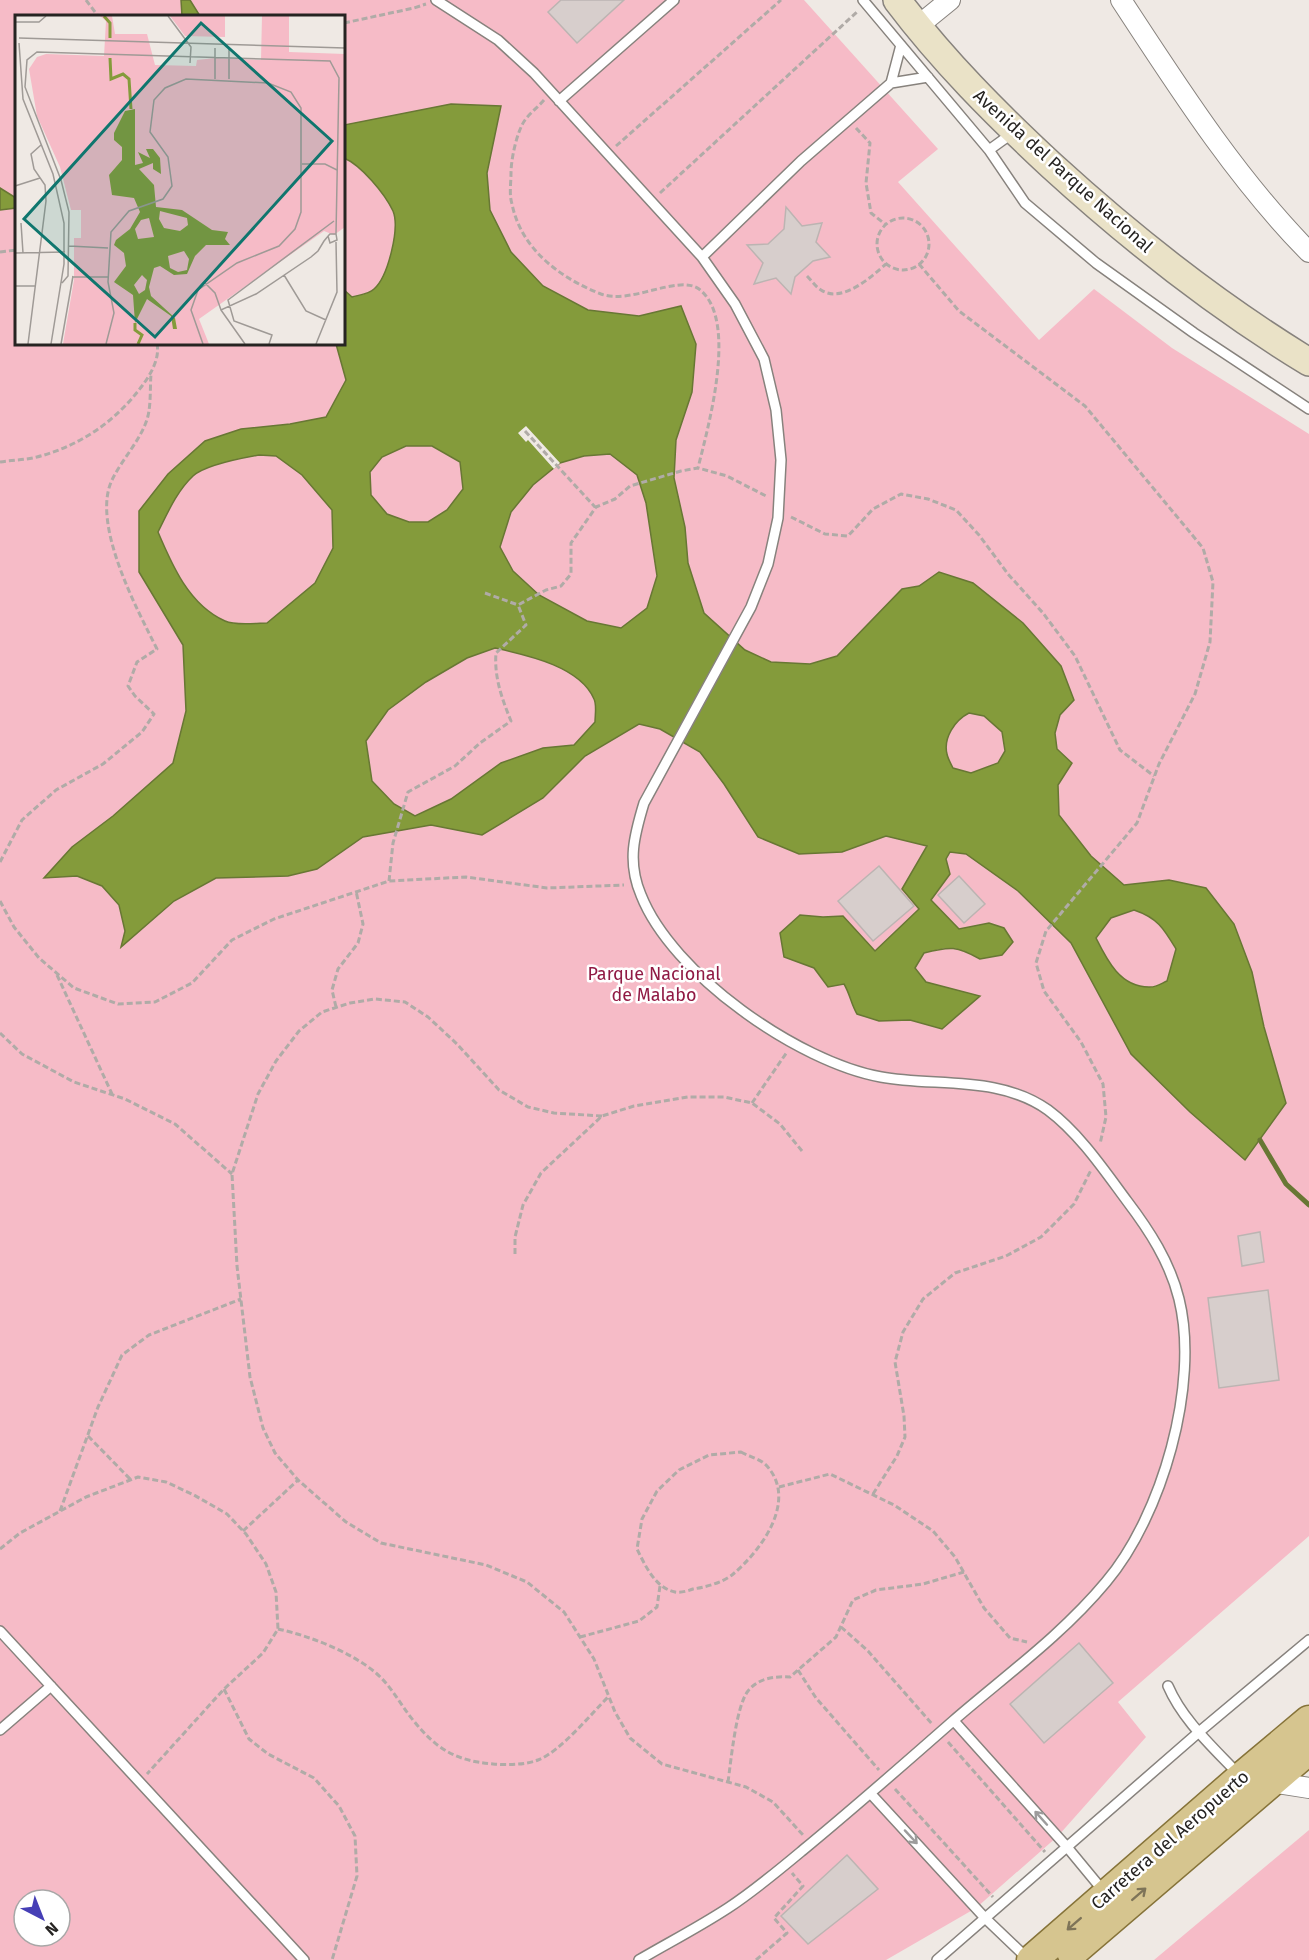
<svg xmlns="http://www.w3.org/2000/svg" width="1309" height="1960" viewBox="0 0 1309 1960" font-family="'Fira Sans',sans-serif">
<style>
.green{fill:#f6bbc7;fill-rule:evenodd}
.water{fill:#849b3b;stroke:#687734;stroke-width:1.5;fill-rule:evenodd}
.pier{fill:#efe9e4}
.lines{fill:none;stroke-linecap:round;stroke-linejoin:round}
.stream{stroke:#687734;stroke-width:5}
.building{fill:#d7cecc;stroke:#bcb4b2;stroke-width:1.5}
.lane-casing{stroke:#87827d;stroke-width:12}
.street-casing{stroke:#87827d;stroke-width:22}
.secondary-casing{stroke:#87827d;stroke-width:30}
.primary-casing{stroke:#867339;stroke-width:33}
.path{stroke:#b0aba7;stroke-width:3;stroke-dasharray:6 3;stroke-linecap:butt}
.lane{stroke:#fff;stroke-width:9}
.street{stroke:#fff;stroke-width:20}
.secondary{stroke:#eae2c7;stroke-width:27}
.primary{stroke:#d6c58f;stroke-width:30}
.oneway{stroke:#9d9c9c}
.oneway2{stroke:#7e7458}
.labels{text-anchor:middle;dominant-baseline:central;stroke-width:5;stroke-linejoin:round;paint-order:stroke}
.street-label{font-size:18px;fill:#262422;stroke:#fff}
.park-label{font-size:18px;fill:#901a44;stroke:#fff}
.inset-river{fill:none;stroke:#849b3b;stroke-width:3}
.inset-road{fill:none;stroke:#9f9a96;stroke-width:1.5}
.view{fill:#0f766e;fill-opacity:0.15;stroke:#0f766e;stroke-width:3}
.inset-edge{fill:none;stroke:#262422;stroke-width:3}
</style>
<rect width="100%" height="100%" fill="#efe9e4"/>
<path class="green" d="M 0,0 L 804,0 L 938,149 L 898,182 L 1039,340 L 1094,289 L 1172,348 L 1309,434 L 1309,1536 L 1118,1702 L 1146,1737 L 1058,1836 L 976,1908 L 886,1960 L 0,1960 ZM 16,16 L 344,16 L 344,344 L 16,344 ZM 24,1900 L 60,1900 L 60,1936 L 24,1936 Z
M 1309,1830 L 1309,1960 L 1154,1960 Z"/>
<path class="water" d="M 181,0 L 190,0 L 200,16 L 182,16 Z
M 451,104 L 501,106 L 487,173 L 490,210 L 511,252 L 543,286 L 588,310 L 639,316 L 681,306 L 696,344 L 692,392 L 676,440 L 674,478 L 685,527 L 688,563 L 704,613 L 745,650 L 771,662 L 810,664 L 837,656 L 902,589 L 919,586 L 939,572 L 973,583 L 1023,623 L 1061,666 L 1074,700 L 1060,715 L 1055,733 L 1057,749 L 1072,763 L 1058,785 L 1059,815 L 1091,856 L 1124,885 L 1169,880 L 1206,888 L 1234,924 L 1252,972 L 1264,1027 L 1286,1103 L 1245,1160 L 1190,1112 L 1131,1054 L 1071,943 L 1018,891 L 966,854 L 950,852 L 946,859 L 950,874 L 931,900 L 959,929 L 989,923 L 1004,928 L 1013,942 L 1002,955 L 980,959 C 957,946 950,946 924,953 L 915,968 L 926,982 L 980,996 L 942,1029 L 910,1020 L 879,1021 L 857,1014 C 851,1004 850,994 844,984 L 828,987 L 814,968 L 784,957 L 780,933 L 800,915 L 823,917 L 843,916 L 875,951 L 919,909 L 902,889 L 927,846 L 886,836 L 842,852 L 799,854 L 758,837 L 724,784 L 700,752 L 660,729 L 639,724 L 585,756 L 543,798 L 482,835 L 431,825 L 363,837 L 317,869 L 288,876 L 216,878 L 174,901 L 121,947 L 125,931 L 119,905 L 102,886 L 77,876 L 44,878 L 72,847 L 113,816 L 173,763 L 186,711 L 183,645 L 139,572 L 139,511 L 168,474 L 205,441 L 241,429 L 290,424 L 326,417 L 346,380 L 336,344 L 344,344 L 344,290 L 352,297 C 359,295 369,294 374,289 C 388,277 400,228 393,211 C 385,194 361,165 344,158 L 344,125 ZM 406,446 L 432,446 L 460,462 L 463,489 L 447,510 L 428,522 L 409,522 L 387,514 L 371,495 L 370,472 L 382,457 ZM 610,454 L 637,475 L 646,503 L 657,576 L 647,608 L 621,628 L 587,621 L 539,595 L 513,571 L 500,547 L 511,512 L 533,485 L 560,463 L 584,456 ZM 259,455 L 276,456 L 302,475 L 332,510 L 333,548 L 315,583 L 267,623 C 255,623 236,626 225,621 C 189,605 172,565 158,532 C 168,512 177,491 193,476 C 205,465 242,458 259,455 ZM 495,648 C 526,655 580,666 594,699 C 597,705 595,715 595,722 L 574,745 L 543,748 L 501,763 L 451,799 L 415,816 L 394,804 L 372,781 L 366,741 L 388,710 L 426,682 L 467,658 ZM 969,713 L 984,716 L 1002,732 L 1005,751 L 998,763 L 971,773 L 953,768 C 951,764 948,759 947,754 C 943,738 955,720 969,713 ZM 1134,910 C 1158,918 1164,929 1176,949 L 1167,981 C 1162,983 1155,988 1149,987 C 1120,987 1107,960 1096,938 L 1111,918 Z
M 0,188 L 16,198 L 16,208 L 0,210 Z"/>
<path class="pier" d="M 526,426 L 560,463 L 554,469 L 528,440 L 526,442 L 518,433 Z"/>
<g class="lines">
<path class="stream" d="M 1260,1140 L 1286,1184 L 1309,1205"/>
</g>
<path class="building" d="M 561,0 L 624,0 L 577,43 L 548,12 Z
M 786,207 L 802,226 L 822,223 L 816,242 L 830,257 L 813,261 L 795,277 L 791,294 L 776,278 L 754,284 L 763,263 L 747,245 L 768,244 L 784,229 Z
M 879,866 L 914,906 L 873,941 L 838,901 Z
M 959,876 L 985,904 L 964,923 L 938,895 Z
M 1260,1232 L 1264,1262 L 1242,1266 L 1238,1236 Z
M 1268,1290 L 1279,1380 L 1219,1388 L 1208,1298 Z
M 1079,1643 L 1113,1683 L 1044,1743 L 1010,1704 Z
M 847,1855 L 878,1889 L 808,1944 L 781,1916 Z"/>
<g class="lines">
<defs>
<path id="lane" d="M 436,0 L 498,40 L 534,73 L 702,257 L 735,304 L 764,359 L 776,410 L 781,460 L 778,518 L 768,564 L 751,607 L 644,803 C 634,836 627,862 641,895 C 672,974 798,1062 881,1077 C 935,1087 999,1075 1048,1110 C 1079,1133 1104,1170 1127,1201 C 1149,1230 1170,1262 1179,1299 C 1200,1384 1162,1516 1106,1582 C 1062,1635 1005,1676 953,1721 C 903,1765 854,1808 803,1850 C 779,1870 754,1891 728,1908 C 699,1927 668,1943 639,1960
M 863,0 L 989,150 L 1025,203 L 1096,263 L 1194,333 L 1309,409
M 891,83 L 901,45
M 559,101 L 674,0
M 989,150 L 1014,132
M 702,257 L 801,161 L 891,83 L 928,77
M 0,1631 L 304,1960
M 1168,1686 C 1183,1721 1214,1748 1240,1776
M 954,1721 L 1067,1847 L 1105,1893
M 0,1730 L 51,1686
M 871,1794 L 985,1918 L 1029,1960
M 937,1960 L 1199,1732 L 1309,1640"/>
<path id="street" d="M 1121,0 C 1178,87 1236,178 1309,252
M 918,26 L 950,0
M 1265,1781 L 1309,1788"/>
<path id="secondary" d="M 897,0 C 943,61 996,114 1052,166 C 1132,239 1217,306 1309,362"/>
<path id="primary" d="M 1072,1952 L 1309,1749
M 1032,1960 L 1241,1778 L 1309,1721"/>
</defs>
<use href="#lane" class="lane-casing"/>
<use href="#street" class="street-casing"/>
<use href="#secondary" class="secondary-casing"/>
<use href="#primary" class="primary-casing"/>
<path class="path" d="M 86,0 L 98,16
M 344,23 L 414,8 L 426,4
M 544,100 C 538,107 530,113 525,120 C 517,131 511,159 511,173 C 511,183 509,195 512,204 C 521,249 560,278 601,294 C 631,305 678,274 699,289 C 739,319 708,427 698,468
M 856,128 L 870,143 L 866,183 L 871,213 L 885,224
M 616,146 L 781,0
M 660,193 L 858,11
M877 244a26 26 0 1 1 52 0a26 26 0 1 1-52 0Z
M 0,252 L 16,250
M 919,264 L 959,311 L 1085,406 L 1203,548 L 1213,582 L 1210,642 L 1195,694 L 1159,764 L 1137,823 L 1046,931 L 1036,963 L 1044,991 L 1081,1042 L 1103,1084 L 1106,1117 L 1100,1144
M 807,276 C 812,281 816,287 821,290 C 842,304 871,277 886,264
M 525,431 L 595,507
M 0,462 C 12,460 25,460 37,457 C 80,446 116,421 142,386 C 151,374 160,358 157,344
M 791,517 L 825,534 L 848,536 L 873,509 L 901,494 L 928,499 L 956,510 L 979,535 L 1008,574 L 1043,613 L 1075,656 L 1120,750 L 1154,776
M 485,593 L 518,605
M 0,862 L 22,820 L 56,790 L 103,764 L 142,732 L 154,714 L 135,696 L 128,686 L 137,662 L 157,649 C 137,609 91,524 112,480 C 122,459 142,439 148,416 C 151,403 150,387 151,374
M 389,881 L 393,843 L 408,792 L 455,766 L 480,743 L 511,721 C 502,699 494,677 496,653 L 526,625 L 518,605 L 546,590 L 561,586 L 571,574 L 571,543 L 596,507 L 615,499 L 630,486 L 681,471 L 698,468 L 727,476 L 768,497
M 0,901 L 14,927 L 39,958 L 74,988 L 118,1004 L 155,1002 L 192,983 L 232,940 L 274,919 L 389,881 L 466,877 L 547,888 L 624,885
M 57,975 L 112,1094
M 336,1007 L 332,990 L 338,969 L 358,943 L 363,924 L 356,891
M 0,1033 L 22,1054 L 74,1082 L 125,1099 L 175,1124 L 232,1174
M 752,1103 L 787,1052
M 602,1116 L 554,1113 L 528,1107 L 499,1090 L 457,1044 L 428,1017 L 405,1002 L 375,999 L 350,1003 L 322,1012 L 299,1031 L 276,1061 L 258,1094 L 232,1174 L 237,1266 L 250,1377 L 263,1428 L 275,1453 L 298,1480 L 346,1522 L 381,1543 L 486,1565 L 527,1582 L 564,1612 L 594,1659 L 615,1712 L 630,1738 L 662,1764 L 746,1787 L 773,1802 L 803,1835
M 515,1254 L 515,1237 L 523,1205 L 541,1173 L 602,1116 L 634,1106 L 688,1097 L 724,1097 L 752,1103 L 780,1124 L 802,1151
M 88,1436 L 131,1480
M 741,1452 C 748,1456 760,1459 766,1465 C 799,1500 761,1551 732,1575 C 721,1583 706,1587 693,1589 C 688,1591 680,1593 675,1592 C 655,1588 645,1565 637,1549 L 642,1519 L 657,1491 L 679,1470 L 709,1455 Z
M 779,1487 L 830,1474 L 894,1505 L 933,1531 L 955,1557 L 984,1608 L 1010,1638 L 1027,1642
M 873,1494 L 897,1456 L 905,1437 L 904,1416 L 895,1362 L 903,1332 L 923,1299 L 955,1273 L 1006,1256 L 1041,1237 L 1074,1204 L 1091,1170
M 60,1511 L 98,1407 L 122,1355 L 149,1335 L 241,1299
M 243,1531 L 298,1480
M 0,1549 L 20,1533 L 86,1497 L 138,1477 L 166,1482 L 194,1495 L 227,1514 L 246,1534 L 266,1564 L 276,1592 L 278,1629 L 263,1653 L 224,1689 L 147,1774
M 841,1627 L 868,1651 L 932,1724
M 278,1629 C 310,1636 351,1652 376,1673 C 392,1687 400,1704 413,1720 C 436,1749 456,1761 493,1764 C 507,1765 525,1765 538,1760 C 560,1752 592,1713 609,1696
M 580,1637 L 639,1621 L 657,1607 L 660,1586
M 798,1670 L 816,1698 L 879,1770
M 224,1689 L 249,1739 L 268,1754 L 314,1778 L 339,1806 L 355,1836 L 357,1876 L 332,1960
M 948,1742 L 1045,1852
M 728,1782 C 731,1761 736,1706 748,1691 C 758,1678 775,1676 790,1677 L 836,1637 L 853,1600 L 876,1590 L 923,1584 L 964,1572
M 895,1789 L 993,1897
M 756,1960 L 787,1933 L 774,1918 L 803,1886 L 792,1873"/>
<use href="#lane" class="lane"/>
<use href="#street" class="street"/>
<use href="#secondary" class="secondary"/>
<use href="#primary" class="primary"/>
</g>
<defs><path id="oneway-shaft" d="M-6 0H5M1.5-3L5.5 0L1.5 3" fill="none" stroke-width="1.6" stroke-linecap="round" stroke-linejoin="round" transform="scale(1.5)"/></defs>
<g class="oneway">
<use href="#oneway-shaft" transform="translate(1041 1818) rotate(-132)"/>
<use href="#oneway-shaft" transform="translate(911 1837) rotate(47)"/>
</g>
<g class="oneway2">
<use href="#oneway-shaft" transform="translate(1139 1894) rotate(-41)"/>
<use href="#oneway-shaft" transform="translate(1074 1924) rotate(139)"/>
</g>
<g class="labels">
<g class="street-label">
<text transform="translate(1063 171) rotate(42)">Avenida del Parque Nacional</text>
<text transform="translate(1170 1840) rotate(-41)">Carretera del Aeropuerto</text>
</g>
<g class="park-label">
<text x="654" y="974">Parque Nacional<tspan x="654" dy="21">de Malabo</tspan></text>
</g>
</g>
<g transform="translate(15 15)">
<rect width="330" height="330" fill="#efe9e4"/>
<path d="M 85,1 L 97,1 L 100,19 L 132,19 L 140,50 L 181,51 L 182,45 L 200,43 L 246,45 L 247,1 L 274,1 L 274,37 L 330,39 L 330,212 L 319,220 L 309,216 L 184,304 L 194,329 L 48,329 L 59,265 L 59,223 L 66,223 L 66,195 L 56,195 L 45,152 L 22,101 L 14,54 L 22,42 L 31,39 L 89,41 L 91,6 ZM 155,1 L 210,1 L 210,22 L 170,21 Z" fill="#f6bbc7"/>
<path d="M 120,94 L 120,150 L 128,148 L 123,137 L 135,143 L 131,134 L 138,134 L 145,143 L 146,159 L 138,154 L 138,148 L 124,154 L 139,170 L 141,192 L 167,195 L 197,215 L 213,217 L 210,224 L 215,230 L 191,230 L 180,241 L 172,259 L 159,260 L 145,251 L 139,253 L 134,272 L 136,281 L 160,303 L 162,314 L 158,314 L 156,301 L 132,284 L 120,308 L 118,280 L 99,267 L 111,251 L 109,238 L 99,230 L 101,225 L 115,214 L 125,197 L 119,183 L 97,180 L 94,160 L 107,145 L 107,132 L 99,125 L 99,118 L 110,96 ZM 145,196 L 172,203 L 173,210 L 165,216 L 149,213 L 144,204 ZM 134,203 L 139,222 L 123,224 L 120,214 L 126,205 ZM 169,236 L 174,244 L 172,255 L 163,257 L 155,253 L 153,241 ZM 127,260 L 132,265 L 130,275 L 124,279 L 119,270 Z" fill="#849b3b" fill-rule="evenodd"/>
<path class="inset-river" d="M 89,1 L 95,8 L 95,23M 95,43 L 96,64 L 108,59 L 114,64 L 116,94M 120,308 L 120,315 L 127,320 L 123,329"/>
<path class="inset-road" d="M 153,1 L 176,32 L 175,48M 0,7 L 24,7 L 31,1M 4,23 L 330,33M 4,28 L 8,84 L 38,159 L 49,208 L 49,249 L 36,329M 214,33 L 214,64M 200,64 L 200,33M 287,149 L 310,149 L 322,155M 0,171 L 25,163M 6,208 L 8,238M 54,231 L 93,233M 0,238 L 50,237M 269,260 L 291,296 L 311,305M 57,262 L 93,262M 47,268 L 53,261 L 54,197 L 46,165 L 10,72 L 12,45 L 22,37 L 315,46 L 324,63 L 321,219M 190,268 L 200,278 L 206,295 L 241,279 L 296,242 L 303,236 L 309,226 L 314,220 L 315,219 L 321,219 L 322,225 L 315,228 L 313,221M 0,271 L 21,271M 206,295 L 230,329M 13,329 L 31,186 L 30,170 L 19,154 L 16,139 L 26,130M 46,329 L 58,261M 91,329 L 99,298 L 93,267 L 96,217 L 114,196 L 148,184 L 157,171 L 153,142 L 135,117 L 139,85 L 150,73 L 171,64 L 253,68 L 276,77 L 286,93 L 286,197 L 280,214 L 264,231 L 222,248 L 183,275 L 176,295 L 188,329M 254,329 L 257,320 L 219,306 L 213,285 L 319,206M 301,329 L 322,277 L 321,227"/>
<path class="view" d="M 186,8 L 317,126 L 140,322 L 9,204 Z"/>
<rect width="330" height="330" class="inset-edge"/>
</g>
<g transform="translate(42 1918) rotate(138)"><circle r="28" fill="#ffffff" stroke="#a8a7a7" stroke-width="1.5"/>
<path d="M0-4.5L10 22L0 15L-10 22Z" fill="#463fb6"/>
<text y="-9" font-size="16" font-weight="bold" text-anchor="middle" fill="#262422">N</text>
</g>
</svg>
